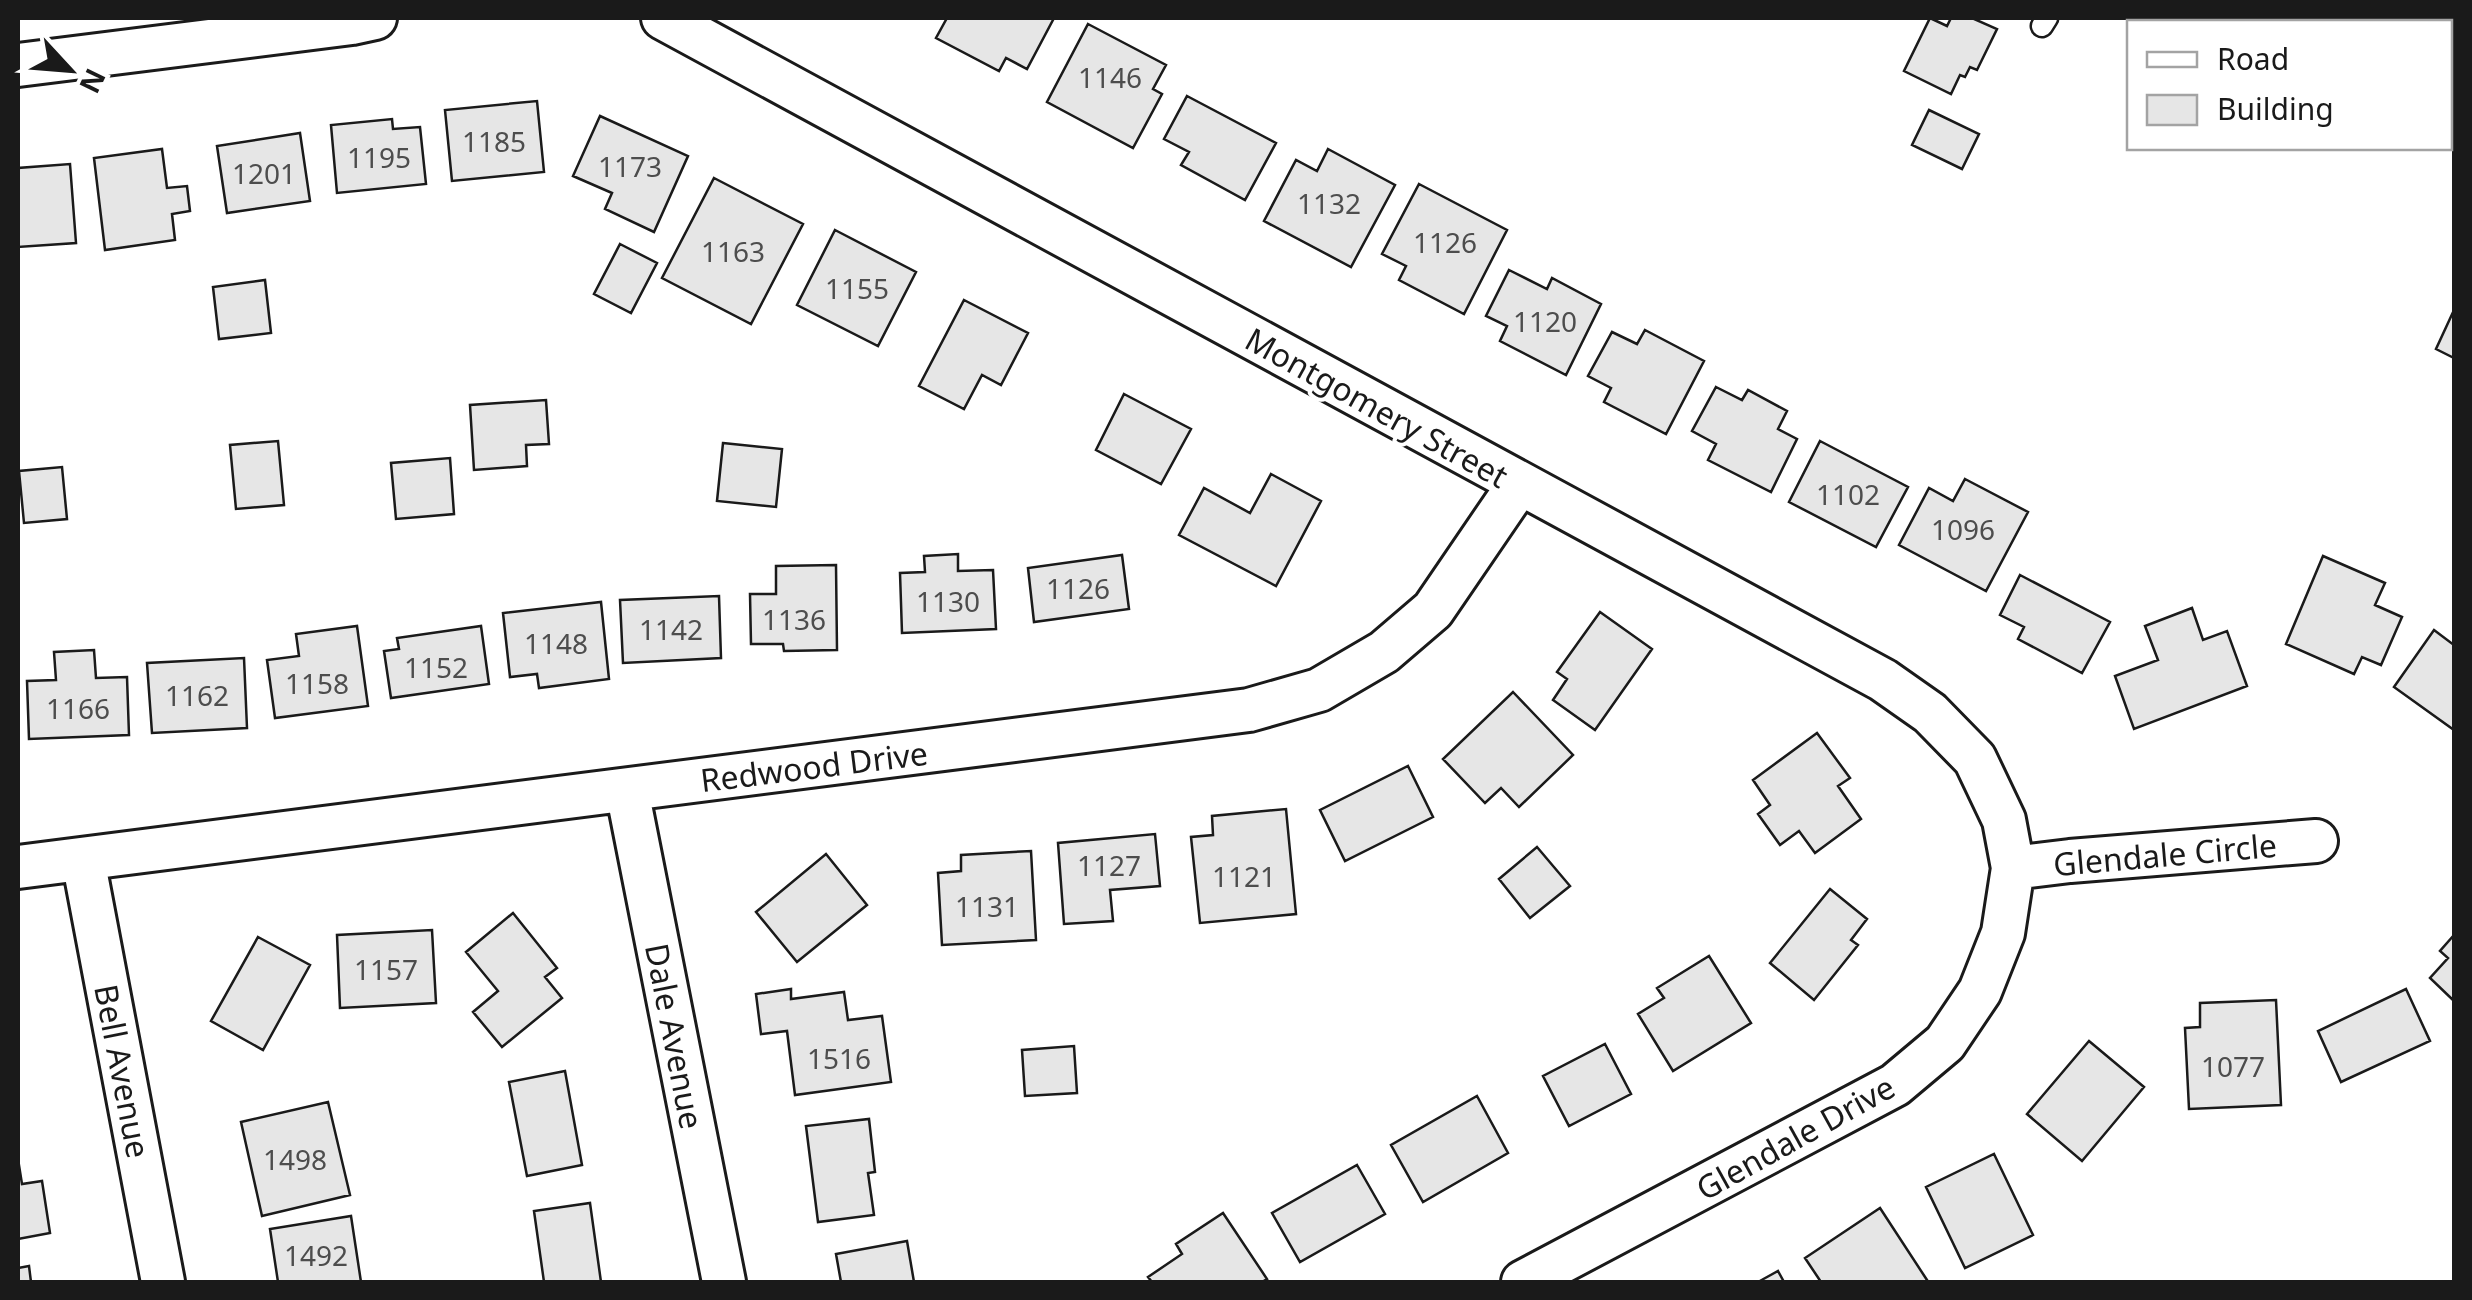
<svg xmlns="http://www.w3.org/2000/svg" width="2472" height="1300" viewBox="0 0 2472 1300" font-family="'Noto Sans',sans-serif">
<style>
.building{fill:#e6e6e6;stroke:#1a1a1a;stroke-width:2.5}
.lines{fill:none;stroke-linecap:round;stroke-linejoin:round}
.service-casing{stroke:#1a1a1a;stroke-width:25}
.minor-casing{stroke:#1a1a1a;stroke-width:48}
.service{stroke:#fff;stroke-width:20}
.minor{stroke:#fff;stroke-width:42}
.labels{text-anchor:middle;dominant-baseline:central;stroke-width:8;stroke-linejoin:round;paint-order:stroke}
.number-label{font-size:28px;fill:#4d4d4d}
.street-label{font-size:32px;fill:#1a1a1a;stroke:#fff}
</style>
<rect width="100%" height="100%" fill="#fff"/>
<path class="building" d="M 947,18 L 1054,18 L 1027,69 L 1006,58 L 999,71 L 936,38 Z
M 1930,18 L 1947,26 L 1951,18 L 1972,18 L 1997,29 L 1977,70 L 1970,67 L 1965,77 L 1960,75 L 1951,94 L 1904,71 Z
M 1088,24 L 1166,65 L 1153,89 L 1162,94 L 1133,148 L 1047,102 Z
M 1187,96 L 1276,143 L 1245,200 L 1181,165 L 1189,152 L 1164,139 Z
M 537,101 L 544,172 L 452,181 L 445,110 Z
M 1929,110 L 1979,134 L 1962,169 L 1912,145 Z
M 600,116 L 688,156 L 654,232 L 605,209 L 612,193 L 573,176 Z
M 392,119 L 393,129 L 420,127 L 426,184 L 337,193 L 331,125 Z
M 300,133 L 310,201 L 227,213 L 217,146 Z
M 162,149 L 167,188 L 187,186 L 190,211 L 172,214 L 175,240 L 105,250 L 94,158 Z
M 1328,149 L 1395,185 L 1351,267 L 1264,221 L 1296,160 L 1317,171 Z
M 70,164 L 76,243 L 18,247 L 18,168 Z
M 714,178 L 803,224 L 751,324 L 662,278 Z
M 1419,184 L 1507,230 L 1464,314 L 1399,280 L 1406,266 L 1382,254 Z
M 835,230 L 916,272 L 878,346 L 797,305 Z
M 620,244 L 657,263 L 631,313 L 594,294 Z
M 1509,270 L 1547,289 L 1552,278 L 1601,304 L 1566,375 L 1500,341 L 1507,326 L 1486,316 Z
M 265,280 L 271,333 L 219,339 L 213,287 Z
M 964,300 L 1028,333 L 1001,385 L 982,375 L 964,409 L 919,386 Z
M 2454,310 L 2454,358 L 2436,349 Z
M 1645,330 L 1704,361 L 1666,434 L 1604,402 L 1611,388 L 1588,376 L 1612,332 L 1637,344 Z
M 1716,387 L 1742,400 L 1748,390 L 1787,411 L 1778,429 L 1797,439 L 1771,492 L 1708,460 L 1716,444 L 1692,431 Z
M 1124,394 L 1191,429 L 1161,484 L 1096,450 Z
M 546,400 L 549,444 L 526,445 L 527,466 L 474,470 L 470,405 Z
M 278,441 L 284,505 L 236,509 L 230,445 Z
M 1820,441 L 1908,487 L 1876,547 L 1789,502 Z
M 723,443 L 782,449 L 776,507 L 717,501 Z
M 450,458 L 454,514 L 396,519 L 391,463 Z
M 62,467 L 67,519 L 24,523 L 19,471 Z
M 1271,474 L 1321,501 L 1276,586 L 1179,535 L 1204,488 L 1250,513 Z
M 1965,479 L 2028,512 L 1986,591 L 1899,545 L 1929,488 L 1953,501 Z
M 958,554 L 958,571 L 993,570 L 996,629 L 902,633 L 900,573 L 925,572 L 924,556 Z
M 1122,555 L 1129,609 L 1034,622 L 1028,568 Z
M 2323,556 L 2385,583 L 2375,605 L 2402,617 L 2381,665 L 2362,657 L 2354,674 L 2286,644 Z
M 836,565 L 837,650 L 784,651 L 783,644 L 751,644 L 750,594 L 776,594 L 776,566 Z
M 2020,575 L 2110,622 L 2082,673 L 2018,639 L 2024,627 L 2000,615 Z
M 719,596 L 721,658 L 623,663 L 620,600 Z
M 601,602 L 609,679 L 539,688 L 537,674 L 510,677 L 503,613 Z
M 2192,608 L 2203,640 L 2227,631 L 2247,686 L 2134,729 L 2115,676 L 2158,660 L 2145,626 Z
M 1600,612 L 1652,649 L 1595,730 L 1553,700 L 1567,679 L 1557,672 Z
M 357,626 L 368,706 L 275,718 L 267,660 L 299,656 L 296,634 Z
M 481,626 L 489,684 L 391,698 L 384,651 L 399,649 L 397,638 Z
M 2434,630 L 2454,645 L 2454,730 L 2394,687 Z
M 94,650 L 96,678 L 127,677 L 129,735 L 29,739 L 27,681 L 56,680 L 54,652 Z
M 244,658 L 247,728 L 152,733 L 147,663 Z
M 1513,692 L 1573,755 L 1519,807 L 1501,788 L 1485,803 L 1443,759 Z
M 1817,733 L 1850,778 L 1838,786 L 1861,819 L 1815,853 L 1799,831 L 1780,845 L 1758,814 L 1770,805 L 1753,780 Z
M 1408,766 L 1433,817 L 1345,861 L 1320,810 Z
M 1286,809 L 1296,914 L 1200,923 L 1191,837 L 1213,835 L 1212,816 Z
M 1155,834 L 1160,886 L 1110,890 L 1113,921 L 1064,924 L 1058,843 Z
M 1537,847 L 1570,886 L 1530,918 L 1499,879 Z
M 1031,851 L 1036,940 L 942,945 L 938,873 L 961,871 L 961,855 Z
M 826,854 L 867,905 L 797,962 L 756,912 Z
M 1830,889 L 1867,919 L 1851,940 L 1858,945 L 1814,1000 L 1770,963 Z
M 513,913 L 557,968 L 545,977 L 562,998 L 502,1047 L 473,1012 L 498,991 L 466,952 Z
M 432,930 L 436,1003 L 340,1008 L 337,935 Z
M 2454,935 L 2454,1001 L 2430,978 L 2448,958 L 2440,951 Z
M 258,937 L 310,965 L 263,1050 L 211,1021 Z
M 1709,956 L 1751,1023 L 1673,1071 L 1638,1014 L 1664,998 L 1657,988 Z
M 791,989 L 791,999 L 844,992 L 848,1020 L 882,1016 L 891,1082 L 795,1095 L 787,1031 L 761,1034 L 756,994 Z
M 2406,989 L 2430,1041 L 2341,1082 L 2318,1031 Z
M 2276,1000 L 2281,1105 L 2189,1109 L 2185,1028 L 2200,1027 L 2200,1003 Z
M 2089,1041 L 2144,1087 L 2082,1161 L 2027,1114 Z
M 1605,1044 L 1631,1094 L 1569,1126 L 1543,1076 Z
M 1074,1046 L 1077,1093 L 1025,1096 L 1022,1050 Z
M 565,1071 L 582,1165 L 527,1176 L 509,1082 Z
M 1477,1096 L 1508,1153 L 1423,1202 L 1391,1145 Z
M 328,1102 L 350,1195 L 262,1216 L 241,1122 Z
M 869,1119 L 875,1172 L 868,1173 L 874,1215 L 818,1222 L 806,1126 Z
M 1994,1154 L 2033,1235 L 1965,1268 L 1926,1187 Z
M 18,1159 L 22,1184 L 42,1181 L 50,1233 L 18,1239 Z
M 1357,1165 L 1385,1214 L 1300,1262 L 1272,1213 Z
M 590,1203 L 601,1282 L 544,1282 L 534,1211 Z
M 1880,1208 L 1927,1280 L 1924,1282 L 1821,1282 L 1805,1258 Z
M 1223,1213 L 1267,1279 L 1262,1282 L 1152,1282 L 1148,1277 L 1182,1254 L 1176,1244 Z
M 351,1216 L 361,1282 L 278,1282 L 270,1229 Z
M 907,1241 L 914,1282 L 841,1282 L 836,1254 Z
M 29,1266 L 31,1282 L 18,1282 L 18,1268 Z
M 1778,1271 L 1784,1282 L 1758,1282 Z"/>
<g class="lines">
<defs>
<path id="service" d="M 2042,26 L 2047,18"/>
<path id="minor" d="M 663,18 L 1883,680 L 1930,713 L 1975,759 L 2004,820 L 2013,868 L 2003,933 L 1980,991 L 1945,1043 L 1895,1085 L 1523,1282
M 18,65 L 352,23 L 375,18
M 627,790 L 724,1282
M 83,859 L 163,1282
M 18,867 L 1249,710 L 1319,690 L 1384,652 L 1433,610 L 1519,484
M 2013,868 L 2070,861 L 2316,841"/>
</defs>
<use href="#service" class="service-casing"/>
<use href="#minor" class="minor-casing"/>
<use href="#service" class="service"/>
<use href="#minor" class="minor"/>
</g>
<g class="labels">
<g class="number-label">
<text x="1110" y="77">1146</text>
<text x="494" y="141">1185</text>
<text x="379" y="157">1195</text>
<text x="630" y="166">1173</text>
<text x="264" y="173">1201</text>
<text x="1329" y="203">1132</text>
<text x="1445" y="242">1126</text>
<text x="733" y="251">1163</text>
<text x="857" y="288">1155</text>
<text x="1545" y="321">1120</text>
<text x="1848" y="494">1102</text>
<text x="1963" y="529">1096</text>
<text x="1078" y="588">1126</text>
<text x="948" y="601">1130</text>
<text x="794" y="619">1136</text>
<text x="671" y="629">1142</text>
<text x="556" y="643">1148</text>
<text x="436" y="667">1152</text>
<text x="317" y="683">1158</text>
<text x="197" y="695">1162</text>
<text x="78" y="708">1166</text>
<text x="1109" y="865">1127</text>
<text x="1244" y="876">1121</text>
<text x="987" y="906">1131</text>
<text x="386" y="969">1157</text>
<text x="839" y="1058">1516</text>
<text x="2233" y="1066">1077</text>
<text x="295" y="1159">1498</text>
<text x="316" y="1255">1492</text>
</g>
<g class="street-label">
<text transform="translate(1377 407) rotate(29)">Montgomery Street</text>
<text transform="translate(814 766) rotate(-7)">Redwood Drive</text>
<text transform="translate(2165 854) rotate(-5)">Glendale Circle</text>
<text transform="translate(675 1036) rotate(79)">Dale Avenue</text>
<text transform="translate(123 1071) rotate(79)">Bell Avenue</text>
<text transform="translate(1795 1137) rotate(-29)">Glendale Drive</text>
</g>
</g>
<rect width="2472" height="1300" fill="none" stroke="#1a1a1a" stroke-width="40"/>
<rect x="2127" y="20" width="325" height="130" fill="#ffffff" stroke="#a3a3a3" stroke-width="2.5"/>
<rect x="2147" y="52" width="50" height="15" fill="#ffffff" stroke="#a3a3a3" stroke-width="2.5"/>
<text x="2217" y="70" font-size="30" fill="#1a1a1a">Road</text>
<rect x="2147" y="95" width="50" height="30" fill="#e6e6e6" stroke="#a3a3a3" stroke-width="2.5"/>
<text x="2217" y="120" font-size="30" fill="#1a1a1a">Building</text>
<g transform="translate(70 70) rotate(116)" stroke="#ffffff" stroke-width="8" paint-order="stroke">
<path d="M0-8L18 38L0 25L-18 38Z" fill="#1a1a1a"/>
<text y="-15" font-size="28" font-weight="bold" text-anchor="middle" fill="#1a1a1a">N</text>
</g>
</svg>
